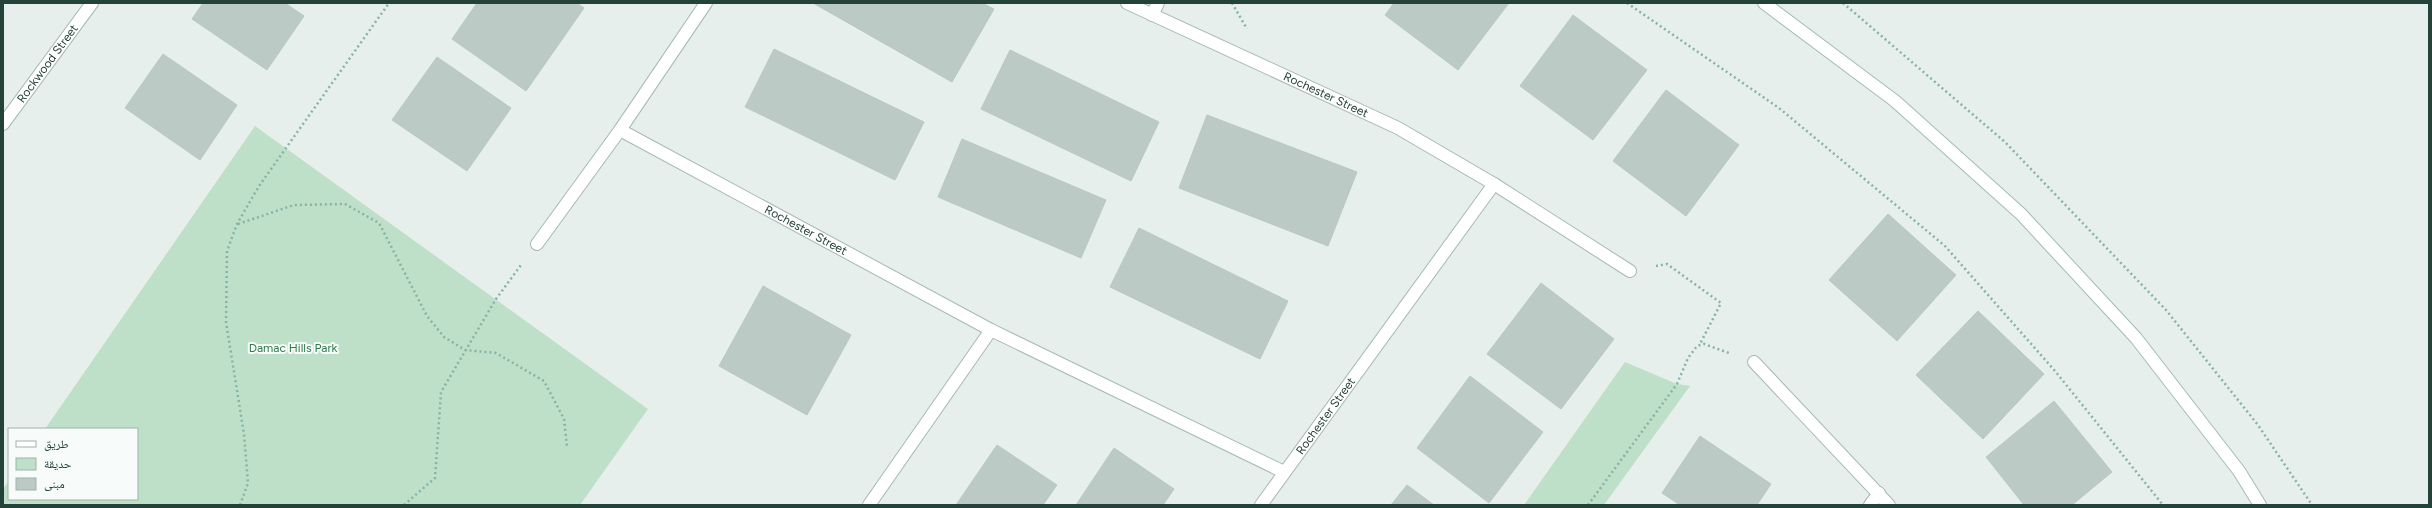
<svg xmlns="http://www.w3.org/2000/svg" width="2432" height="508" viewBox="0 0 2432 508" font-family="Figtree,'Noto Naskh Arabic',sans-serif">
<style>
.green{fill:#bfe0c8}
.building{fill:#bbcac4;stroke:#b8c9c2}
.lines{fill:none;stroke-linecap:round;stroke-linejoin:round}
.street-casing{stroke:#a8b8b2;stroke-width:14}
.secondary-casing{stroke:#a4bbb3;stroke-width:14}
.path{stroke:#86b3a5;stroke-width:2.5;stroke-dasharray:2 3;stroke-linecap:butt}
.street{stroke:#fff;stroke-width:12}
.secondary{stroke:#fff;stroke-width:12}
.labels{text-anchor:middle;dominant-baseline:central;stroke-width:4;stroke-linejoin:round;paint-order:stroke}
.street-label{font-size:12px;fill:#24423a;stroke:#f7fbf9}
.park-label{font-size:12px;fill:#2d7a4b;stroke:#f7fbf9}
</style>
<rect width="100%" height="100%" fill="#e6efeb"/>
<path class="green" d="M 255,126 L 648,409 L 580,505 L 3,505 L 3,489 L 9,481 L 9,499 L 137,499 L 137,429 L 45,429 Z
M 1625,362 L 1677,384 L 1690,386 L 1604,505 L 1524,505 Z"/>
<path class="building" d="M 203,3 L 285,3 L 304,16 L 267,70 L 192,19 Z
M 477,3 L 577,3 L 584,8 L 526,91 L 452,39 Z
M 813,3 L 982,3 L 994,9 L 952,82 Z
M 1394,3 L 1509,3 L 1458,70 L 1385,15 Z
M 1573,15 L 1647,70 L 1593,140 L 1520,86 Z
M 774,49 L 924,122 L 895,180 L 745,107 Z
M 1010,50 L 1159,122 L 1131,181 L 981,109 Z
M 163,54 L 237,105 L 200,160 L 125,108 Z
M 437,57 L 511,108 L 467,171 L 392,120 Z
M 1666,90 L 1739,145 L 1686,216 L 1613,161 Z
M 1207,115 L 1357,172 L 1328,246 L 1179,188 Z
M 962,139 L 1106,200 L 1081,258 L 938,197 Z
M 1888,214 L 1956,275 L 1897,341 L 1829,280 Z
M 1139,228 L 1288,301 L 1260,359 L 1110,287 Z
M 1541,283 L 1614,339 L 1561,409 L 1487,354 Z
M 763,286 L 851,335 L 807,415 L 719,366 Z
M 1978,311 L 2044,374 L 1983,439 L 1916,375 Z
M 1470,376 L 1543,432 L 1489,503 L 1417,448 Z
M 2054,401 L 2112,472 L 2072,505 L 2024,505 L 1986,457 Z
M 1700,436 L 1771,484 L 1757,505 L 1680,505 L 1662,493 Z
M 997,445 L 1057,485 L 1043,505 L 956,505 Z
M 1114,448 L 1174,489 L 1163,505 L 1076,505 Z
M 1407,485 L 1434,505 L 1391,505 Z"/>
<g class="lines">
<defs>
<g id="street">
<path id="s1" d="M 1127,3 L 1398,128 L 1494,184 L 1630,271"/>
<path d="M 1152,15 L 1158,3"/>
<path id="s2" d="M 3,124 L 92,3"/>
<path id="s3" d="M 620,130 L 991,330 L 1284,472"/>
<path d="M 537,244 L 620,130 L 706,3"/>
<path d="M 1754,362 L 1889,505"/>
<path d="M 869,505 L 991,330"/>
<path id="s4" d="M 1261,505 L 1494,184"/>
<path d="M 1870,505 L 1879,493"/>
</g>
<path id="secondary" d="M 1764,3 L 1895,101 L 2021,214 L 2136,338 L 2239,471 L 2260,505"/>
</defs>
<use href="#street" class="street-casing"/>
<use href="#secondary" class="secondary-casing"/>
<path class="path" d="M 1232,3 L 1247,29
M 1627,3 L 1779,108 L 1945,246 L 2055,371 L 2163,505
M 1843,3 L 2005,142 L 2166,310 L 2258,425 L 2312,505
M 238,224 L 294,205 L 345,204 L 379,223 L 427,316 L 444,337 L 465,350 L 496,353 L 544,381 L 564,419 L 567,447
M 1656,266 L 1667,264 L 1721,303 L 1700,344
M 240,505 L 248,483 L 244,434 L 226,322 L 227,251 L 237,224 L 259,186 L 389,3
M 404,505 L 435,478 L 441,392 L 496,299 L 521,265
M 1588,505 L 1677,384 L 1688,358 L 1697,346 L 1704,344 L 1729,353"/>
<use href="#street" class="street"/>
<use href="#secondary" class="secondary"/>
</g>
<g class="labels">
<g class="street-label">
<text stroke="none"><textPath href="#s2" startOffset="75">Rockwood Street</textPath></text>
<text stroke="none"><textPath href="#s1" startOffset="219">Rochester Street</textPath></text>
<text stroke="none"><textPath href="#s3" startOffset="211">Rochester Street</textPath></text>
<text stroke="none"><textPath href="#s4" startOffset="110">Rochester Street</textPath></text>
</g>
<g class="park-label">
<text x="293" y="348">Damac Hills Park</text>
</g>
</g>
<rect width="2432" height="508" fill="none" stroke="#24423a" stroke-width="8"/>
<rect x="8" y="428" width="130" height="72" fill="#f7fbf9" stroke="#a3b1ad"/>
<rect x="16" y="441" width="20" height="6" fill="#ffffff" stroke="#a3b1ad"/>
<text x="44" y="448" font-size="12" fill="#24423a">طريق</text>
<rect x="16" y="458" width="20" height="12" fill="#bfe0c8" stroke="#a3b1ad"/>
<text x="44" y="468" font-size="12" fill="#24423a">حديقة</text>
<rect x="16" y="478" width="20" height="12" fill="#bbcac4" stroke="#a3b1ad"/>
<text x="44" y="488" font-size="12" fill="#24423a">مبنى</text>
</svg>
